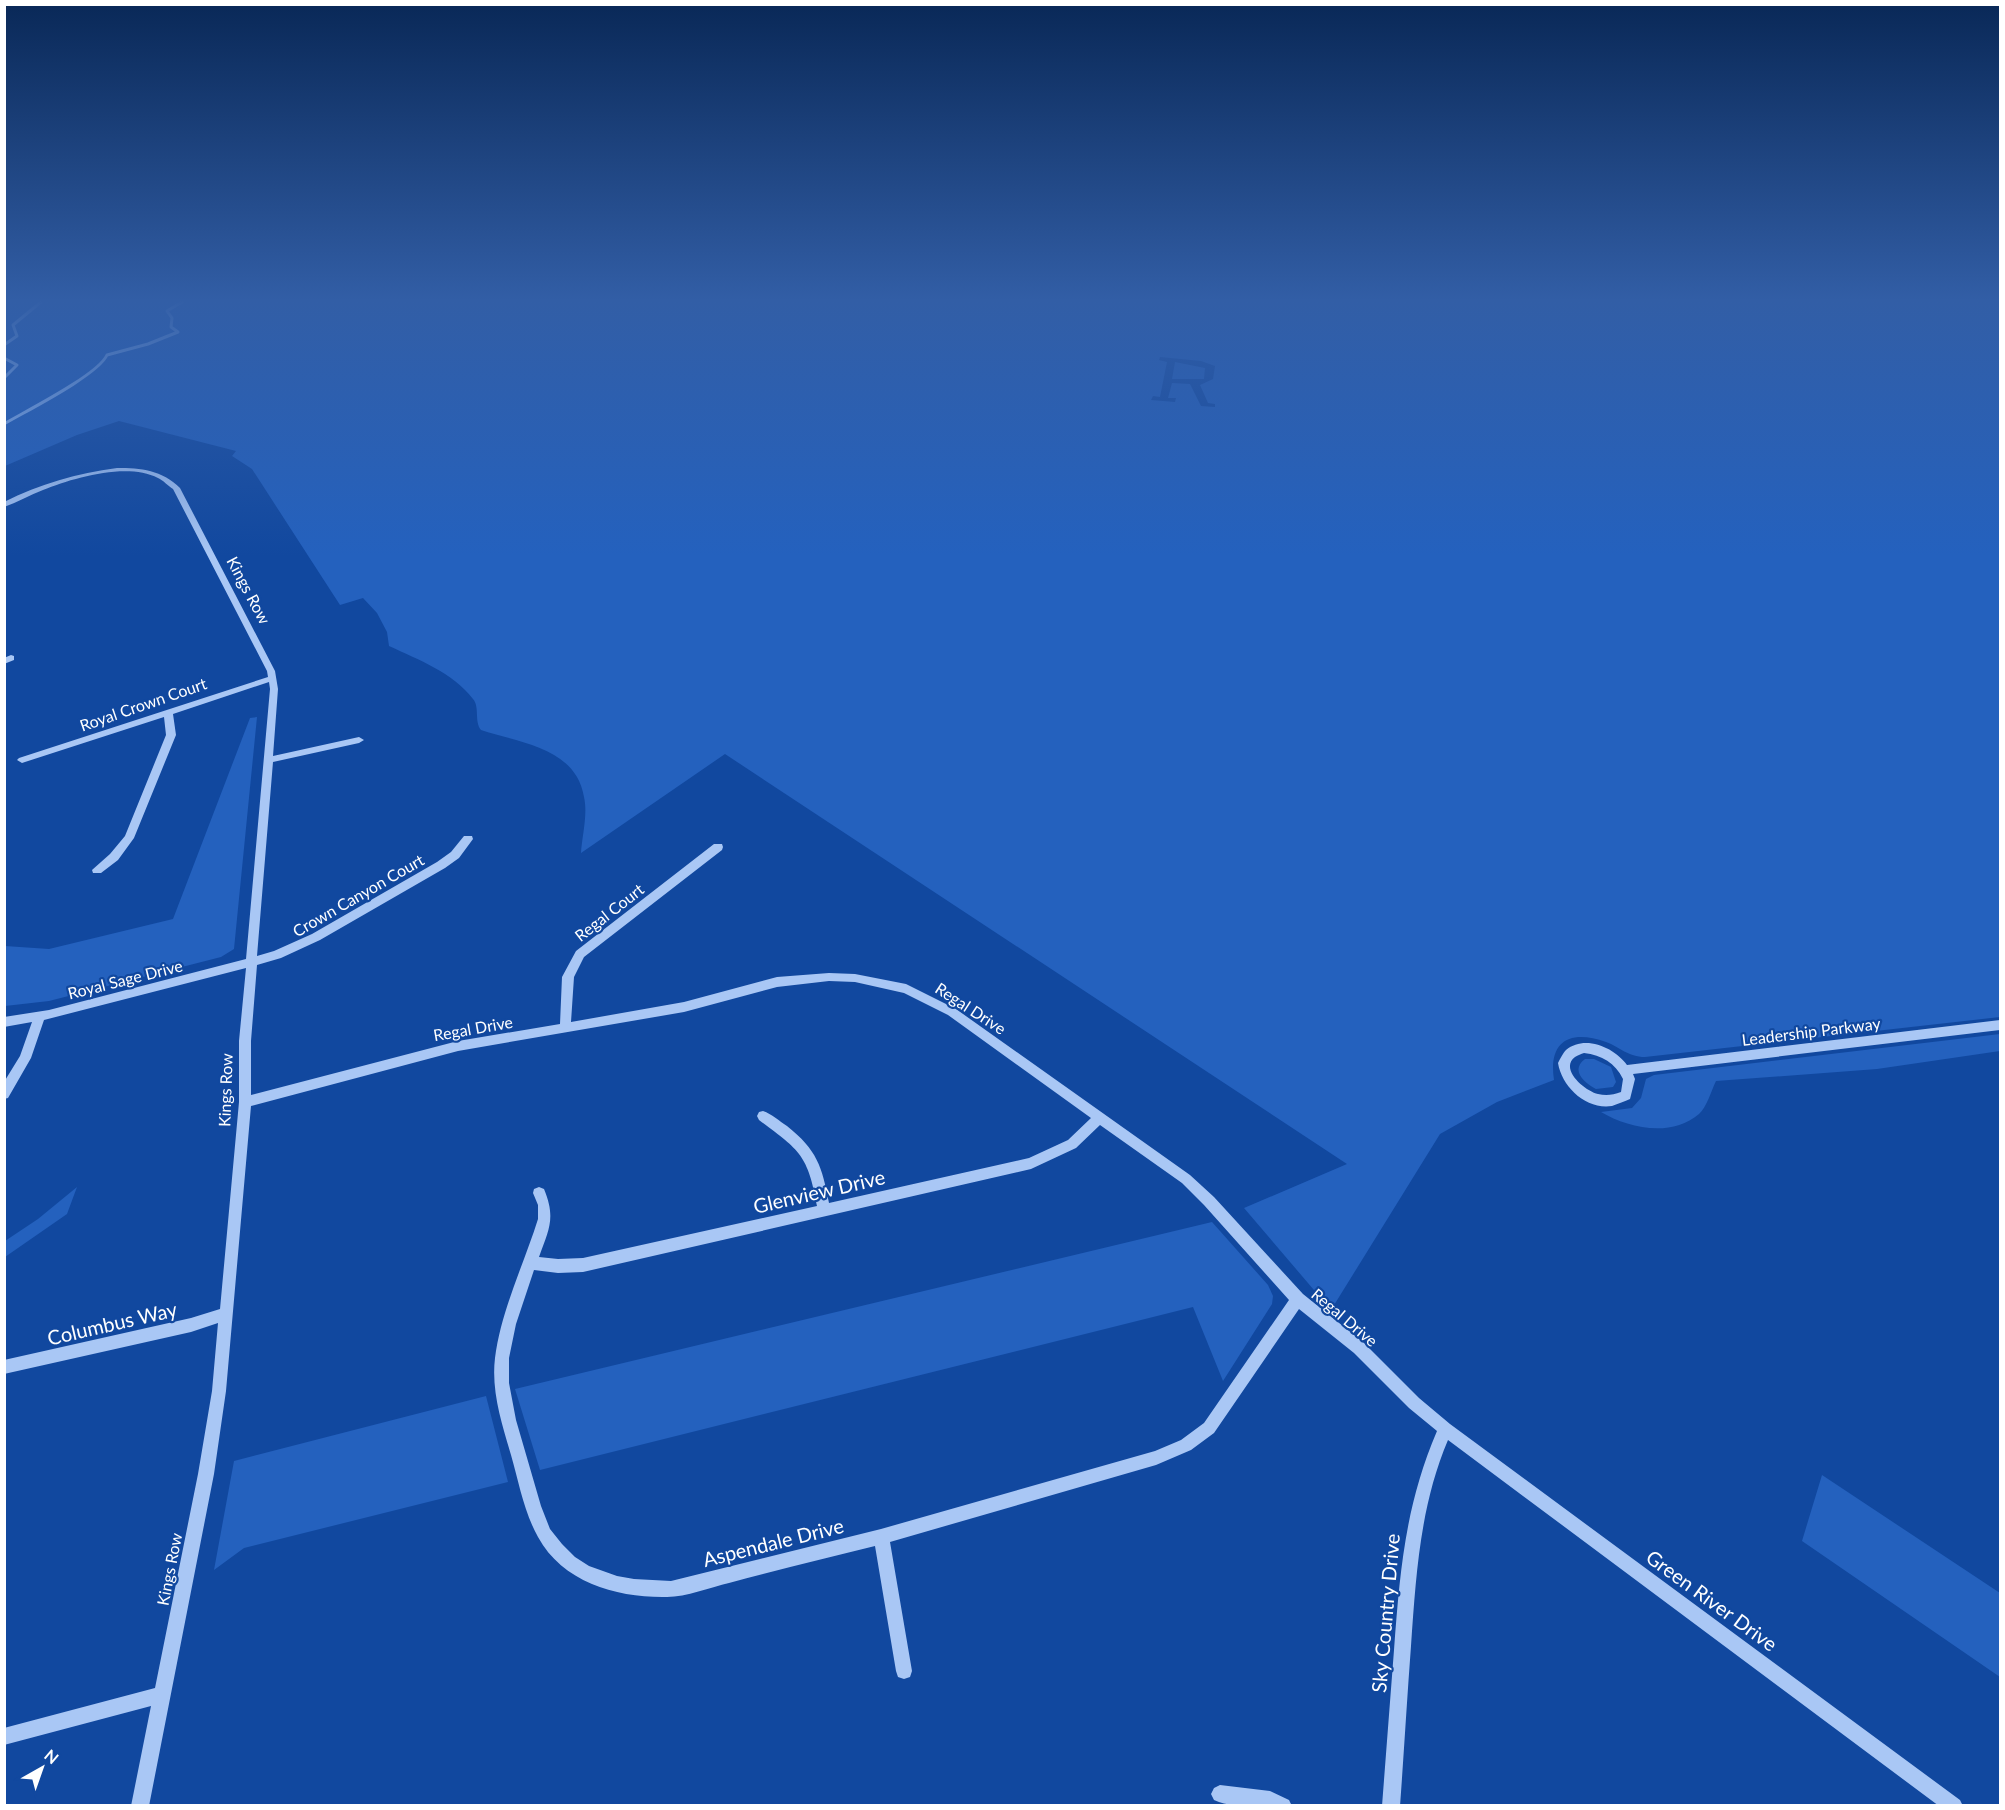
<svg xmlns="http://www.w3.org/2000/svg" width="2005" height="1810" viewBox="0 0 2005 1810" font-family="Lato,sans-serif">
<style>
.green{fill:#2461be;fill-rule:evenodd}
.lines{fill:none;stroke-linecap:round;stroke-linejoin:round}
.stream{stroke:#9bc1f8;stroke-width:3}
.minor{fill:#a9c7f5;fill-rule:evenodd}
.labels{text-anchor:middle;dominant-baseline:central;stroke-width:4.5;stroke-linejoin:round;paint-order:stroke}
.street-label{font-size:16px;fill:#fff;stroke:#11489f}
.near-street-label{font-size:20px;fill:#fff;stroke:#11489f}
</style>
<rect width="100%" height="100%" fill="#11489f"/>
<path class="green" d="M 5,302 L 2000,302 L 2000,1017 L 1645,1057 C 1628,1057 1620,1047 1606,1042 C 1570,1029 1548,1041 1554,1080 L 1497,1102 L 1440,1134 L 1331,1310 L 1244,1208 L 1347,1164 L 725,754 L 581,853 C 582,836 588,814 584,797 C 576,748 521,743 481,730 C 474,721 480,707 473,699 C 452,672 419,660 389,646 L 387,632 L 377,613 L 363,598 L 340,605 L 252,469 L 232,456 L 236,451 L 119,421 L 77,435 L 5,466 ZM 1160,357 L 1201,361 L 1215,366 L 1213,379 L 1200,385 L 1208,403 L 1215,404 L 1215,407 L 1201,406 L 1190,384 L 1172,383 L 1168,398 L 1176,398 L 1175,402 L 1151,400 L 1153,396 L 1160,397 L 1167,362 L 1159,360 Z
M 1175,362 L 1205,368 L 1204,379 L 1172,379 Z
M 257,717 L 234,949 L 221,957 L 49,1001 L 5,1006 L 5,946 L 49,949 L 173,919 L 250,718 Z
M 2000,1034 L 2000,1051 L 1877,1069 L 1716,1081 C 1711,1091 1707,1107 1699,1114 C 1671,1138 1628,1128 1601,1112 L 1632,1108 L 1641,1098 L 1646,1079 L 1654,1075 Z
M 1585,1059 L 1594,1059 L 1611,1067 L 1616,1082 L 1613,1087 L 1596,1089 C 1584,1083 1570,1070 1585,1059 Z
M 77,1187 L 67,1214 L 5,1257 L 5,1241 L 38,1219 Z
M 1212,1222 L 1268,1285 L 1273,1296 L 1272,1304 L 1223,1381 L 1193,1307 L 540,1470 L 515,1389 Z
M 486,1396 L 508,1482 L 244,1548 L 214,1570 L 234,1461 Z
M 1822,1475 L 2000,1593 L 2000,1677 L 1802,1541 Z"/>
<g class="lines">
<path class="stream" d="M 4,345 L 17,336 L 13,325 L 41,302
M 4,358 L 17,365 L 4,378
M 4,424 C 26,411 98,375 107,355 L 148,344 L 178,332 L 171,327 L 172,318 L 167,311 L 182,302"/>
<path class="minor" d="M 117,468 C 141,468 162,470 180,488 L 275,671 L 278,689 L 273,756 L 359,737 L 364,740 L 359,743 L 273,762 L 257,956 L 274,951 L 312,934 L 437,862 L 451,852 L 464,836 L 472,836 L 473,839 L 459,858 L 445,868 L 320,940 L 281,958 L 257,965 L 251,1041 L 251,1095 L 458,1041 L 560,1024 L 562,977 L 576,951 L 714,844 L 722,844 L 723,847 L 722,850 L 584,957 L 574,977 L 571,1022 L 684,1002 L 777,977 L 829,973 L 855,974 L 906,984 L 956,1009 L 1190,1175 L 1214,1197 L 1303,1294 L 1364,1343 L 1419,1398 L 1450,1424 L 1960,1800 L 1963,1806 L 1939,1806 L 1448,1440 C 1420,1506 1416,1575 1411,1646 C 1407,1699 1404,1752 1400,1806 L 1382,1806 C 1386,1754 1390,1702 1394,1650 C 1400,1571 1405,1506 1437,1431 L 1409,1408 L 1354,1353 L 1299,1309 L 1214,1433 L 1191,1450 L 1156,1465 L 890,1542 L 912,1671 L 910,1677 L 904,1679 L 898,1677 L 896,1671 L 875,1546 C 826,1558 778,1570 729,1583 C 711,1587 686,1597 667,1597 C 618,1598 563,1583 538,1537 C 524,1512 519,1483 511,1455 C 502,1424 491,1391 495,1358 C 501,1310 524,1264 538,1219 L 538,1205 L 533,1193 L 534,1189 L 539,1187 L 544,1189 C 556,1218 549,1229 539,1257 L 558,1259 L 583,1258 L 817,1206 C 808,1154 799,1150 759,1120 L 757,1116 L 759,1112 L 763,1111 C 772,1114 779,1121 787,1126 C 817,1150 822,1166 829,1203 L 1029,1158 L 1068,1140 L 1091,1118 L 948,1015 L 904,993 L 855,982 L 829,981 L 777,987 L 684,1012 L 458,1051 L 251,1106 L 226,1391 L 214,1474 L 149,1806 L 131,1806 L 151,1706 L 4,1745 L 4,1728 L 155,1688 L 198,1474 L 212,1391 L 218,1323 L 191,1332 L 4,1374 L 4,1360 L 191,1318 L 220,1309 L 239,1102 L 239,1041 L 246,968 L 44,1020 L 31,1058 L 8,1098 L 4,1099 L 4,1082 L 20,1056 L 32,1022 L 4,1027 L 4,1017 L 49,1010 L 246,959 L 270,689 L 269,682 L 173,714 L 176,735 L 134,838 L 118,860 L 101,873 L 93,873 L 92,870 L 110,854 L 125,836 L 166,735 L 164,717 L 25,762 L 22,763 L 17,760 L 19,758 L 268,677 L 267,671 L 173,489 C 168,486 163,480 158,478 C 127,462 73,478 43,490 C 30,495 18,502 4,507 L 4,502 C 40,484 77,473 117,468 ZM 1100,1125 L 1182,1183 L 1204,1205 L 1289,1300 L 1204,1423 L 1181,1440 L 1155,1451 L 881,1529 L 671,1581 L 634,1579 L 617,1576 L 589,1566 L 575,1557 L 562,1544 L 550,1529 L 541,1506 L 516,1420 L 509,1383 L 509,1358 L 516,1324 L 534,1270 L 558,1273 L 583,1272 L 1031,1169 L 1076,1148 Z
M 11,655 L 14,656 L 14,660 L 4,664 L 4,658 Z
M 2000,1020 L 2000,1030 L 1633,1074 L 1635,1079 L 1630,1099 C 1625,1101 1618,1104 1612,1106 C 1586,1110 1562,1087 1558,1063 C 1560,1059 1563,1053 1566,1050 C 1585,1034 1615,1048 1627,1065 ZM 1584,1053 C 1602,1055 1615,1063 1623,1079 L 1621,1092 C 1613,1095 1606,1096 1598,1094 C 1585,1091 1559,1069 1575,1057 C 1578,1055 1581,1054 1584,1053 Z
M 1220,1785 L 1270,1791 L 1289,1800 L 1292,1806 C 1267,1806 1237,1810 1214,1800 L 1211,1794 L 1214,1788 Z"/>
</g>
<linearGradient id="sky" x2="0" y2="1"><stop stop-color="#092857"/><stop offset="0.54" stop-color="#325ea6"/><stop offset="1" stop-color="#325ea6" stop-opacity="0"/></linearGradient>
<rect width="2005" height="556" fill="url(#sky)"/>
<g class="labels">
<g class="street-label">
<text transform="translate(249 590) rotate(62)">Kings Row</text>
<text transform="translate(143 704) rotate(-19)">Royal Crown Court</text>
<text transform="translate(358 895) rotate(-30)">Crown Canyon Court</text>
<text transform="translate(609 912) rotate(-38)">Regal Court</text>
<text transform="translate(125 979) rotate(-14)">Royal Sage Drive</text>
<text transform="translate(971 1008) rotate(33)">Regal Drive</text>
<text transform="translate(473 1028) rotate(-10)">Regal Drive</text>
<text transform="translate(1811 1031) rotate(-7)">Leadership Parkway</text>
<text transform="translate(225 1090) rotate(-88)">Kings Row</text>
<text transform="translate(1345 1317) rotate(40)">Regal Drive</text>
<text transform="translate(169 1569) rotate(-79)">Kings Row</text>
</g>
<g class="near-street-label">
<text transform="translate(819 1191) rotate(-13)">Glenview Drive</text>
<text transform="translate(112 1323) rotate(-13)">Columbus Way</text>
<text transform="translate(773 1542) rotate(-14)">Aspendale Drive</text>
<text transform="translate(1712 1600) rotate(36)">Green River Drive</text>
<text transform="translate(1385 1613) rotate(-85)">Sky Country Drive</text>
</g>
</g>
<rect width="2005" height="1810" fill="none" stroke="#ffffff" stroke-width="12"/>
<g transform="translate(42 1768) rotate(40)" stroke="#11489f" stroke-width="4.5" paint-order="stroke">
<path d="M0-4.5L10 22L0 15L-10 22Z" fill="#ffffff"/>
<text y="-9" font-size="16" font-weight="bold" text-anchor="middle" fill="#ffffff">N</text>
</g>
</svg>
